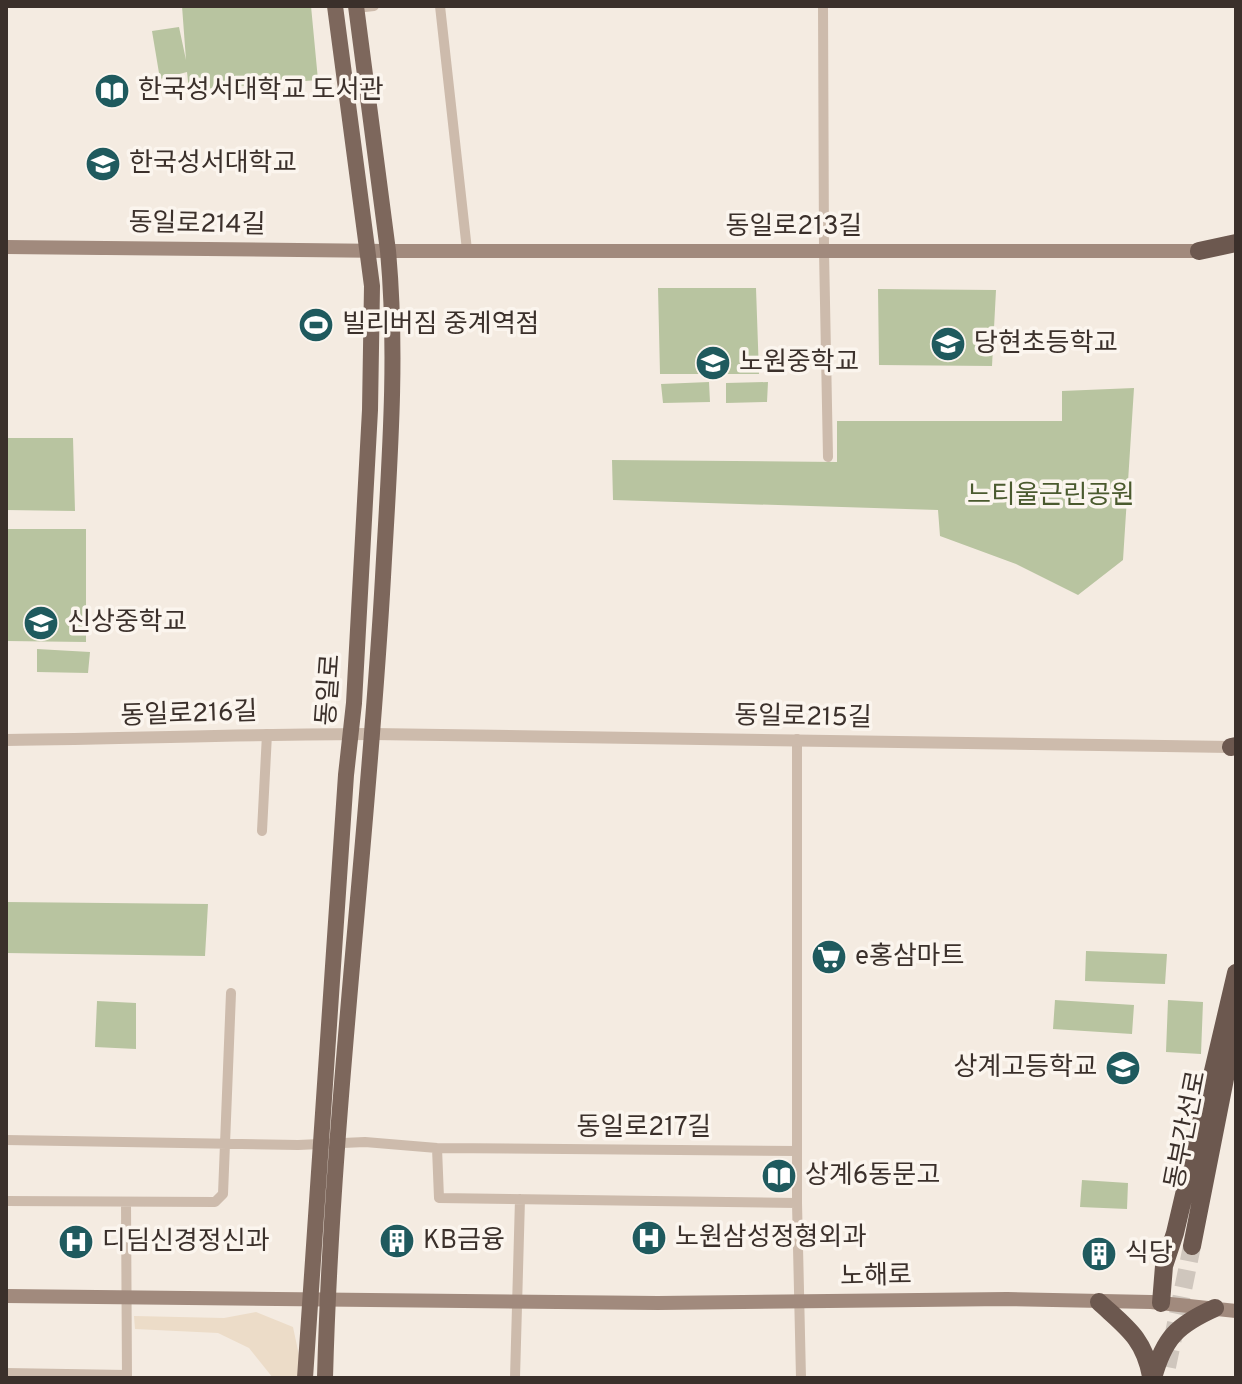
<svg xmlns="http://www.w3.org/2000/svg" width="1242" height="1384" viewBox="0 0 1242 1384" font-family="Overpass,'Noto Sans KR',sans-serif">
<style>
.green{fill:#b8c4a0}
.plaza{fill:#ecdcc8}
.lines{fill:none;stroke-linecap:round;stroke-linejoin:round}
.trunk-tunnel{stroke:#cfc6bd;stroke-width:18;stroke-dasharray:18 9;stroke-linecap:butt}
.minor{stroke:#cdbbac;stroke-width:10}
.tertiary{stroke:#cdbbac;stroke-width:12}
.secondary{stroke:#a18a7d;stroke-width:14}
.primary{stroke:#7d675c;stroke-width:16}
.trunk{stroke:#6c584f;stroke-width:18}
.labels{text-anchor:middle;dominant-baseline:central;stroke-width:7;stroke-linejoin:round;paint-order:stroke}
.poi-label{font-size:26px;fill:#3b302b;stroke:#fbf5ee;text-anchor:start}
.street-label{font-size:26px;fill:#3b302b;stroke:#fbf5ee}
.park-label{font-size:26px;fill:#4a5a2e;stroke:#fbf5ee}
</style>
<rect width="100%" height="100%" fill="#f4ebe1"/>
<path class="green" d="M 182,6 L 311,6 L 318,80 L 189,90 L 187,72 L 160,79 L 152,31 L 179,27 L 186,60 Z
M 658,288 L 756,288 L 759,374 L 660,374 Z
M 878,289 L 996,290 L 992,366 L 879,365 Z
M 709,382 L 710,402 L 663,403 L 661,384 Z
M 768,382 L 767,402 L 726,403 L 726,383 Z
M 1134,388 L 1123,560 L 1078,595 L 1016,564 L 940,536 L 938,510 L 613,500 L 612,460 L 837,462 L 837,421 L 1062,421 L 1062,391 Z
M 6,438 L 73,438 L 75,511 L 6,510 Z
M 6,529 L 86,529 L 86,642 L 6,641 Z
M 37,649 L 90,652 L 88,673 L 37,672 Z
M 6,902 L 208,904 L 205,956 L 6,953 Z
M 1086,951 L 1167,954 L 1165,984 L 1085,981 Z
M 1055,1000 L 1134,1005 L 1132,1034 L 1053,1029 Z
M 1168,1000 L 1203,1002 L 1201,1054 L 1166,1052 Z
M 97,1001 L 136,1003 L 136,1049 L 95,1047 Z
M 1082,1180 L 1128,1183 L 1127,1209 L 1080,1207 Z"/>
<path class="plaza" d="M 256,1312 L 293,1327 L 300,1360 L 300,1378 L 273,1378 L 249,1348 L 218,1333 L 135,1329 L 134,1316 L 224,1318 Z"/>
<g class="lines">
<path class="trunk-tunnel" d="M 1167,1367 L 1192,1246"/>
<path class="minor" d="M 440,6 L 467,250
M 823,6 L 824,251 L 828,457
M 356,8 L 374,6
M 797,739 L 797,1203 L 801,1378
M 262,831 L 267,734
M 6,1140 L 298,1145 L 365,1142 L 437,1148 L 797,1151
M 437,1148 L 439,1198 L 797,1203
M 6,1201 L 215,1202 L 223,1194 L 231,993
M 126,1202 L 127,1378
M 6,1373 L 127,1375
M 515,1378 L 520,1199"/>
<path class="tertiary" d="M 6,740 C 129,739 251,734 373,734 L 1231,747"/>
<path class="secondary" d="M 6,247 L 388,251 L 1199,251
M 6,1296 L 658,1303 L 1007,1299 L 1151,1302 L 1236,1311"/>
<path class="primary" d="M 305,1378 L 346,775 L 354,703 L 370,410 L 372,286 L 335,6
M 325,1378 C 332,1110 368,844 383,577 C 389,468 398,359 388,251 L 356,6"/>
<path class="trunk" d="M 1199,251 L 1236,243
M 1231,747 L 1236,746
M 1192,1246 L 1236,1023
M 1099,1302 C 1126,1327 1144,1338 1151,1376
M 1161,1303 L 1164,1266 L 1175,1233 L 1236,973
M 1153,1378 C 1164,1338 1177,1325 1215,1308"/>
</g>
<defs>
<symbol id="library-disc" viewBox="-11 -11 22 22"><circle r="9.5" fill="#1f5a5e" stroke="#fbf5ee"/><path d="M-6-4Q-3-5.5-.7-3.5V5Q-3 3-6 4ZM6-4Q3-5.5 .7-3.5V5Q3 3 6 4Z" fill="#fff"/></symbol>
<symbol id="university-disc" viewBox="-11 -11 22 22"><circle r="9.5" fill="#1f5a5e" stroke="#fbf5ee"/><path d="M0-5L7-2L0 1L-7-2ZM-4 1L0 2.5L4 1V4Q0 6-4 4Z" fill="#fff"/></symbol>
<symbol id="stadium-disc" viewBox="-11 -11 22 22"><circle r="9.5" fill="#1f5a5e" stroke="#fbf5ee"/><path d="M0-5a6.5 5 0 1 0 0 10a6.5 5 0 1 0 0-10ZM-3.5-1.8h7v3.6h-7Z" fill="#fff"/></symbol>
<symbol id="school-disc" viewBox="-11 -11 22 22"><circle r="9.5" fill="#1f5a5e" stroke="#fbf5ee"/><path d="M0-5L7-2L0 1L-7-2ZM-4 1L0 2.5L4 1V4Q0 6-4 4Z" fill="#fff"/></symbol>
<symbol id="supermarket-disc" viewBox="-11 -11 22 22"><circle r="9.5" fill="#1f5a5e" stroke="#fbf5ee"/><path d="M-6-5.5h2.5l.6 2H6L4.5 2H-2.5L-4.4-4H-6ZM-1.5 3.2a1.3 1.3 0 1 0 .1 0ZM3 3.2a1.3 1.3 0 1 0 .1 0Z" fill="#fff"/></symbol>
<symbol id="hospital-disc" viewBox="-11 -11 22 22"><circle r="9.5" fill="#1f5a5e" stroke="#fbf5ee"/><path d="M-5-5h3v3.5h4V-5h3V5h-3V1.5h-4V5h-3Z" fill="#fff"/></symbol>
<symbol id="building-disc" viewBox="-11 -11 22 22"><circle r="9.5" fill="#1f5a5e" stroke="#fbf5ee"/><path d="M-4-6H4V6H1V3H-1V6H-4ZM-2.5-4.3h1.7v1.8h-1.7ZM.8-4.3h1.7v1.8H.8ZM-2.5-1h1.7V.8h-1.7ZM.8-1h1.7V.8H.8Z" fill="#fff"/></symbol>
</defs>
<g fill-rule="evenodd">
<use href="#library-disc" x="92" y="71" width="40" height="40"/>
<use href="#university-disc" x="83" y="144" width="40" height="40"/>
<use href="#stadium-disc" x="296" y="305" width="40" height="40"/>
<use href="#school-disc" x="928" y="324" width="40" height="40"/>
<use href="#school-disc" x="693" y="343" width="40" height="40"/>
<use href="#school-disc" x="21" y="603" width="40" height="40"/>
<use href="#supermarket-disc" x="809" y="937" width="40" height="40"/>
<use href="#school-disc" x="1103" y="1048" width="40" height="40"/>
<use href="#library-disc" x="759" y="1156" width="40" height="40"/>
<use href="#hospital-disc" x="629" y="1218" width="40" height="40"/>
<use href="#building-disc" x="377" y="1221" width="40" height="40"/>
<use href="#hospital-disc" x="56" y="1222" width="40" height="40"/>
<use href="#building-disc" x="1079" y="1234" width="40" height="40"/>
</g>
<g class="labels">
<g class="poi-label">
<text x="138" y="91">한국성서대학교 도서관</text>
<text x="129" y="164">한국성서대학교</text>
<text x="342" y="325">빌리버짐 중계역점</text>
<text x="974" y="344">당현초등학교</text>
<text x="739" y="363">노원중학교</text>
<text x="67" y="623">신상중학교</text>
<text x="855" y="957">e홍삼마트</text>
<text x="1097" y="1068" text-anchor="end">상계고등학교</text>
<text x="805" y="1176">상계6동문고</text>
<text x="675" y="1238">노원삼성정형외과</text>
<text x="423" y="1241">KB금융</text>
<text x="102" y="1242">디딤신경정신과</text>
<text x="1125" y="1254">식당</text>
</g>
<g class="street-label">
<text transform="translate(197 225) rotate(1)">동일로214길</text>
<text x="794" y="227">동일로213길</text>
<text transform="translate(330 690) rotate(-86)">동일로</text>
<text transform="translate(189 715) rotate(-2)">동일로216길</text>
<text transform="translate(803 718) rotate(1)">동일로215길</text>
<text x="644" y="1128">동일로217길</text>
<text transform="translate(1187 1130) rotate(-79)">동부간선로</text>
<text transform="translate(876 1277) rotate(-1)">노해로</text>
</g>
<g class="park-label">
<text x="1051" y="496">느티울근린공원</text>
</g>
</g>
<rect width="1242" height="1384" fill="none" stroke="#3b302b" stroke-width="16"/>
</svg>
